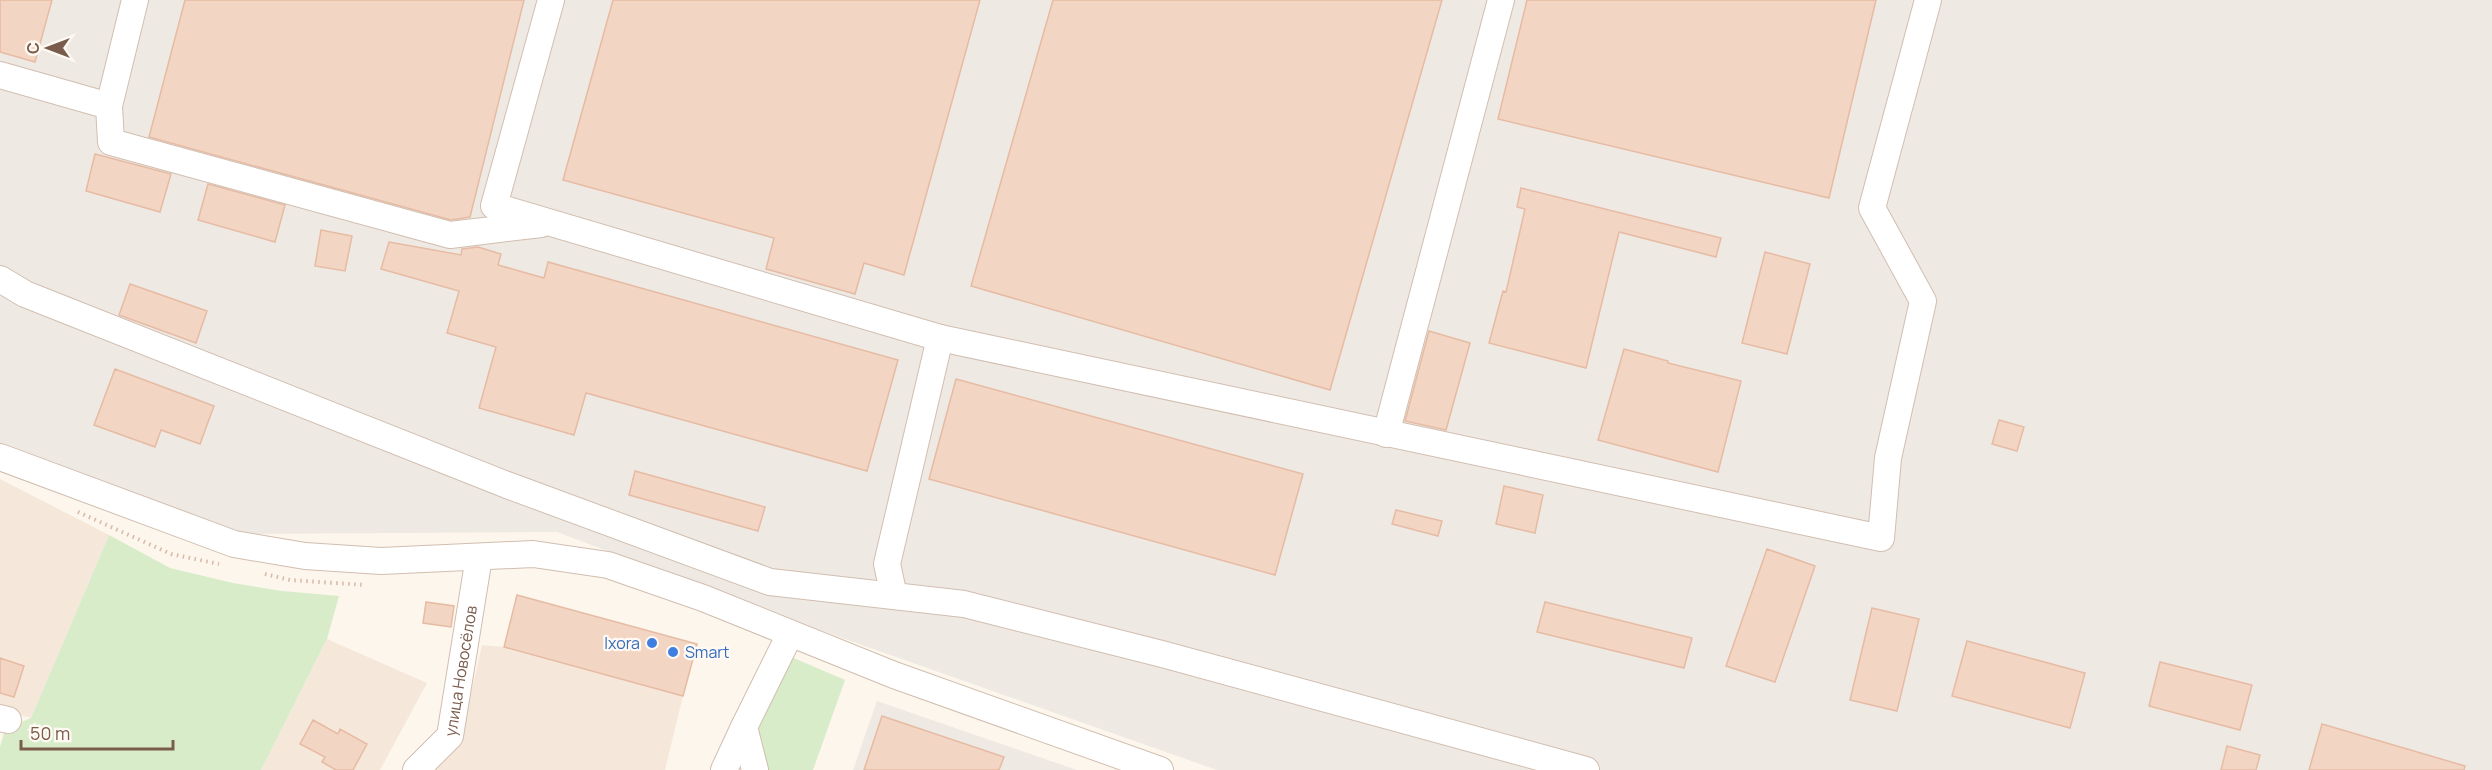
<svg xmlns="http://www.w3.org/2000/svg" width="2492" height="770" viewBox="0 0 2492 770" font-family="Manrope,sans-serif">
<style>
.residential{fill:#f5e8da}
.industrial{fill:#efe9e4}
.green{fill:#d8ecc9}
.building{fill:#f3d5c3;stroke:#e6bba3;stroke-width:1.5}
.lines{fill:none;stroke-linecap:round;stroke-linejoin:round}
.minor-casing{stroke:#d1beb0;stroke-width:28}
.path{stroke:#d9b8a5;stroke-width:4;stroke-dasharray:1.5 4.5;stroke-linecap:butt}
.minor{stroke:#fff;stroke-width:26}
.shop-dot{fill:#3f7fe0;stroke:#fffaf3;stroke-width:2}
.labels{text-anchor:middle;dominant-baseline:central;stroke-width:4.5;stroke-linejoin:round;paint-order:stroke}
.shop-label{font-size:16px;fill:#366cbe;stroke:#fffaf3;text-anchor:end}
.street-label{font-size:16px;fill:#7a5c4d;stroke:#fffaf3}
</style>
<rect width="100%" height="100%" fill="#fdf6ec"/>
<path class="residential" d="M 0,479 L 109,535 L 31,718 L 0,709 Z
M 327,639 L 427,683 L 380,770 L 261,770 Z
M 482,645 L 504,647 L 683,696 L 665,770 L 429,770 L 460,742 Z"/>
<path class="industrial" d="M 0,0 L 2492,0 L 2492,770 L 1217,770 L 794,621 L 557,532 L 238,534 L 0,446 Z
M 877,701 L 1077,770 L 853,770 Z"/>
<path class="green" d="M 109,535 L 170,568 L 233,583 L 282,591 L 339,596 L 327,639 L 261,770 L 0,770 L 0,747 L 5,729 L 31,718 Z
M 789,656 L 845,680 L 813,770 L 768,770 L 756,728 Z"/>
<path class="building" d="M 0,0 L 52,0 L 35,62 L 0,52 Z
M 185,0 L 524,0 L 470,217 L 451,220 L 149,137 Z
M 613,0 L 980,0 L 904,275 L 864,263 L 855,294 L 766,269 L 774,238 L 563,180 Z
M 1053,0 L 1442,0 L 1330,390 L 971,286 Z
M 1527,0 L 1876,0 L 1829,198 L 1498,119 Z
M 95,154 L 171,174 L 160,212 L 86,191 Z
M 208,184 L 285,205 L 275,242 L 198,220 Z
M 1521,188 L 1721,238 L 1716,257 L 1619,232 L 1586,368 L 1489,343 L 1503,291 L 1506,292 L 1525,209 L 1517,207 Z
M 321,230 L 352,236 L 345,271 L 315,266 Z
M 389,242 L 461,255 L 462,249 L 478,247 L 501,254 L 498,265 L 544,278 L 548,262 L 898,360 L 867,471 L 586,393 L 574,435 L 479,408 L 496,347 L 447,333 L 459,291 L 381,269 Z
M 1765,252 L 1810,264 L 1787,354 L 1742,343 Z
M 130,284 L 207,311 L 196,343 L 119,315 Z
M 1429,331 L 1470,343 L 1446,430 L 1405,421 Z
M 1624,349 L 1668,361 L 1668,363 L 1741,381 L 1718,472 L 1598,440 Z
M 115,369 L 214,406 L 200,444 L 161,430 L 155,447 L 94,425 Z
M 956,379 L 1303,474 L 1275,575 L 929,479 Z
M 1999,420 L 2024,427 L 2017,451 L 1992,444 Z
M 635,471 L 765,507 L 758,531 L 629,495 Z
M 1504,486 L 1543,495 L 1535,533 L 1496,524 Z
M 1396,510 L 1442,521 L 1438,536 L 1392,524 Z
M 1767,549 L 1815,566 L 1775,682 L 1726,666 Z
M 517,595 L 697,644 L 683,696 L 504,647 Z
M 426,602 L 454,606 L 451,627 L 423,623 Z
M 1545,602 L 1692,638 L 1684,668 L 1537,632 Z
M 1872,608 L 1919,619 L 1897,711 L 1850,700 Z
M 1967,641 L 2085,673 L 2070,728 L 1952,696 Z
M 0,658 L 24,666 L 14,697 L 0,693 Z
M 2160,662 L 2252,685 L 2240,730 L 2149,706 Z
M 882,716 L 1004,757 L 999,770 L 864,770 Z
M 313,720 L 338,734 L 340,729 L 367,744 L 353,770 L 336,770 L 322,762 L 325,757 L 300,744 Z
M 2322,724 L 2465,766 L 2464,770 L 2309,770 Z
M 2227,746 L 2260,755 L 2256,770 L 2221,770 Z"/>
<g class="lines">
<defs>
<g id="minor">
<path d="M 551,0 L 494,206 L 940,338 L 887,564 L 894,596"/>
<path d="M 0,75 L 109,106 L 111,142 L 450,235 L 541,224"/>
<path d="M 109,106 L 135,0"/>
<path d="M 0,279 L 25,294 L 507,485 L 770,582 L 964,604 L 1162,654 L 1586,770"/>
<path d="M 940,338 L 1881,538 L 1888,458 L 1923,301 L 1872,208 L 1928,0"/>
<path d="M 1386,434 L 1501,0"/>
<path d="M 0,457 L 234,544 L 305,556 L 381,561 L 533,554 L 608,565 L 703,598 L 894,675 L 1160,770"/>
<path d="M 0,718 L 8,720"/>
<path id="s1" d="M 416,770 L 450,736 L 479,557"/>
<path d="M 724,770 L 744,727"/>
<path d="M 755,770 L 744,727 L 790,634"/>
</g>
</defs>
<use href="#minor" class="minor-casing"/>
<path class="path" d="M 78,512 L 171,554 L 219,564
M 265,574 L 290,580 L 365,585"/>
<use href="#minor" class="minor"/>
</g>
<g class="shop-dot">
<circle cx="652" cy="643" r="6"/>
<circle cx="673" cy="652" r="6"/>
</g>
<g class="labels">
<g class="shop-label">
<text x="640" y="643">Ixora</text>
<text x="685" y="652" text-anchor="start">Smart</text>
</g>
<g class="street-label">
<text stroke="none"><textPath href="#s1" startOffset="114">улица Новосёлов</textPath></text>
</g>
</g>
<g transform="translate(48 48) rotate(270)" stroke="#fffaf3" stroke-width="4.5" paint-order="stroke">
<path d="M0-4.5L10 22L0 15L-10 22Z" fill="#7a5c4d"/>
<text y="-9" font-size="16" font-weight="bold" text-anchor="middle" fill="#7a5c4d">С</text>
</g>
<path d="M21 740v9h152v-9" fill="none" stroke="#7a5c4d" stroke-width="3"/>
<text x="30" y="740" font-size="18" fill="#7a5c4d" stroke="#fffaf3" stroke-width="4.5" paint-order="stroke">50 m</text>
</svg>
